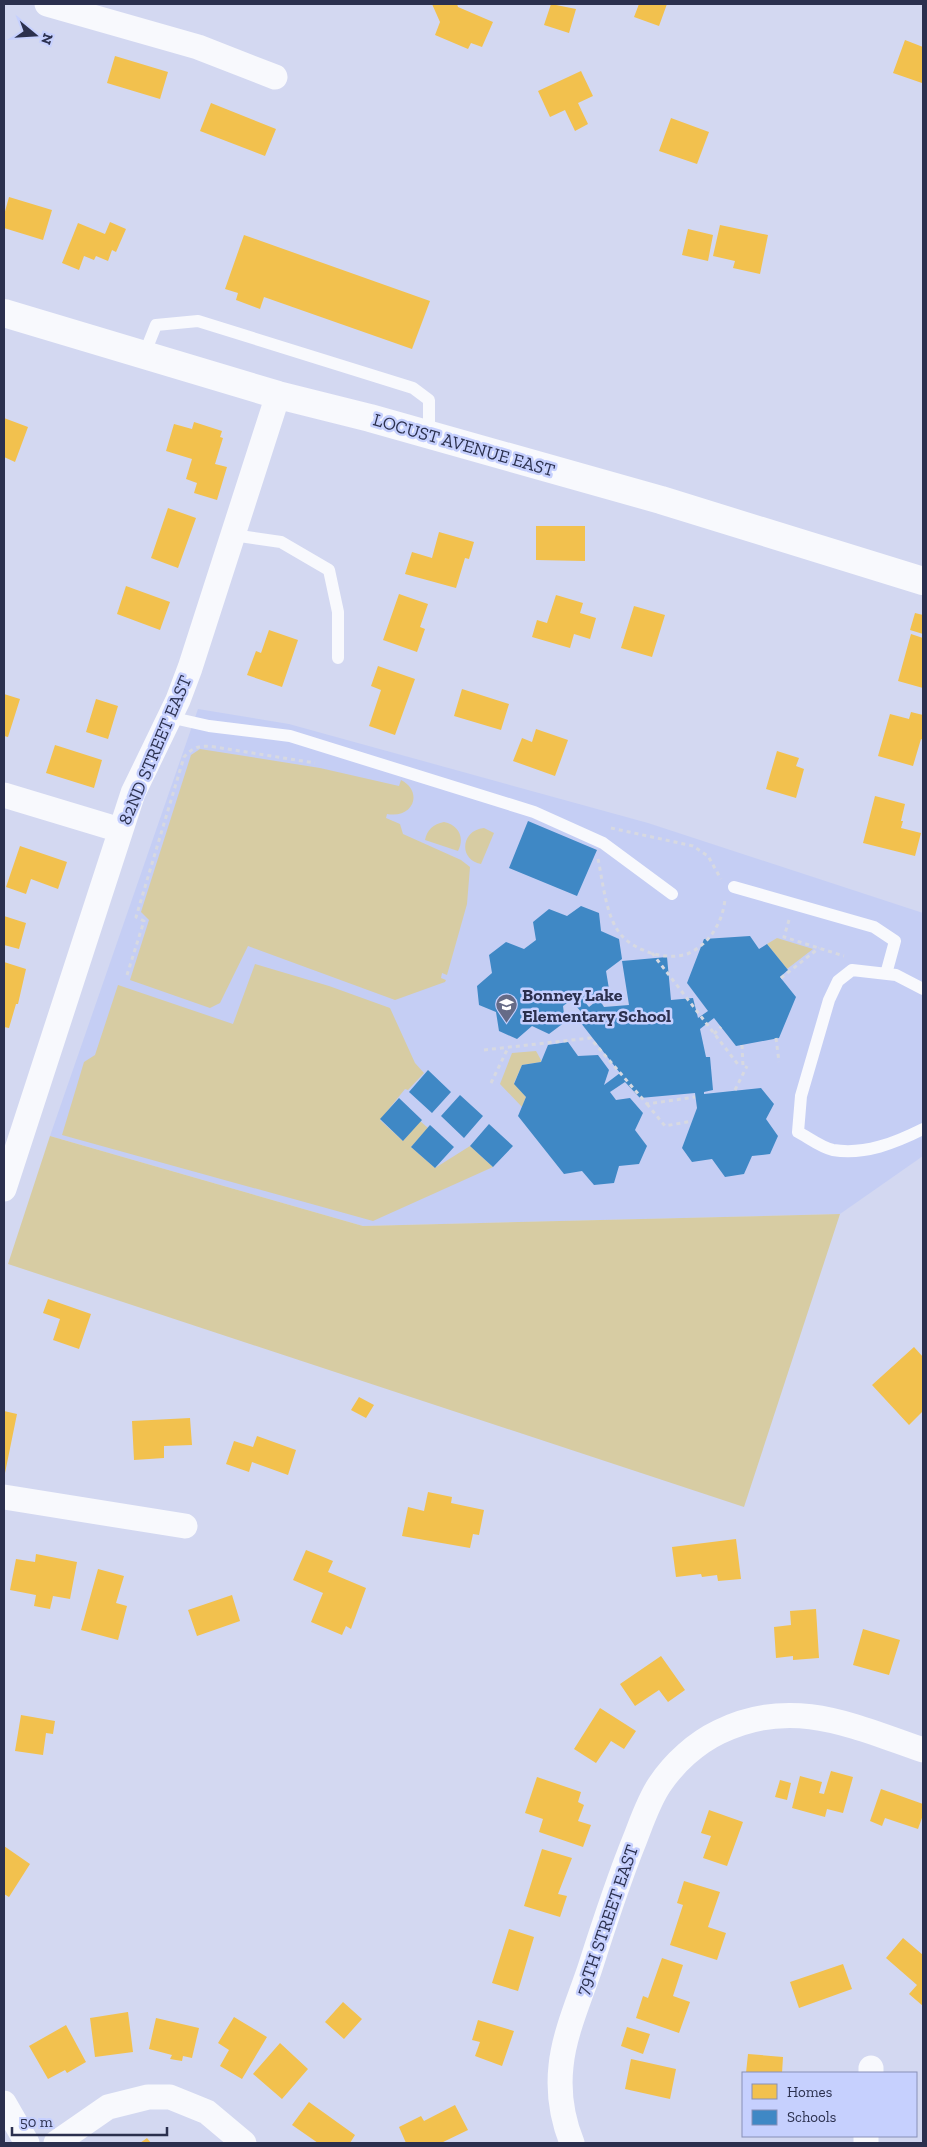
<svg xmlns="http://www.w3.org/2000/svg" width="927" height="2147" viewBox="0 0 927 2147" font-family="'Zilla Slab',serif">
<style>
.built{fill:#c5cef4}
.green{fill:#d7cca3}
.homes{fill:#f2c14e}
.schools{fill:#3f88c5}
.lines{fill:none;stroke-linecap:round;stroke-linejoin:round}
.path{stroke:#d7d9e1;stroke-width:3;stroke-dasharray:4 4;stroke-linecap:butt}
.lane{stroke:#f8f9fd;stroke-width:12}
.street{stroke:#f8f9fd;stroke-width:25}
.secondary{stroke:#f8f9fd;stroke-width:28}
.labels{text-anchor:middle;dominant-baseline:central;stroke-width:5;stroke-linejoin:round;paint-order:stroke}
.street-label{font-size:18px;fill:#2b304e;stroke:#c6d0fe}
.poi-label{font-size:18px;font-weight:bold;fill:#2b304e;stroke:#c6d0fe;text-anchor:start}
</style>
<rect width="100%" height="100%" fill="#d3d8f1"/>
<path class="built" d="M 198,709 L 289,724 L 648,823 L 923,913 L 923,1156 L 840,1214 L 363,1226 L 50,1136 Z"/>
<path class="green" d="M 200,749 L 320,768 L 399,786 L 401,780 C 424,792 413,819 387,814 L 386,818 L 400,824 L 403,834 L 461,860 L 470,867 L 467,904 L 447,975 L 442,973 L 441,978 L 446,980 L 445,982 L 395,1000 L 248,946 L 220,1003 L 210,1008 L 130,980 L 149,920 L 141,912 L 191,755 Z
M 444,822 C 459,825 465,838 458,851 L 425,840 C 427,830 433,824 444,822 Z
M 484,828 L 494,833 L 481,864 C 458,860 461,830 484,828 Z
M 777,938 L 813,949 L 787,969 L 767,944 Z
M 255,964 L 329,986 L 390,1008 L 415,1063 L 424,1073 L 408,1090 L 405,1089 L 380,1120 L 403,1141 L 420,1121 L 428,1128 L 411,1147 L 435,1168 L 470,1146 L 493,1167 L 373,1221 L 62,1135 L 84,1062 L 95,1055 L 118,985 L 233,1024 Z
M 536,1051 L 541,1060 L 541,1062 L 522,1065 L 514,1083 L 526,1097 L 522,1107 L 500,1084 L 512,1053 Z
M 50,1136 L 363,1226 L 840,1214 L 744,1507 L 8,1264 Z"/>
<path class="homes" d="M 432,4 L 457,4 L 458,7 L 493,22 L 482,47 L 471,43 L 468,49 L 435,35 L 440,22 Z
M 551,4 L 576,9 L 569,33 L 544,25 Z
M 639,4 L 667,4 L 659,26 L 634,17 Z
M 905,40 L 923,47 L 922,83 L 893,73 Z
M 115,56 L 168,72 L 160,99 L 107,83 Z
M 581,71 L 593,96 L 578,103 L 588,124 L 575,131 L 565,110 L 550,117 L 538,91 Z
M 211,103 L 276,129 L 265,156 L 200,131 Z
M 671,118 L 709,132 L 697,164 L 659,151 Z
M 9,197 L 52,210 L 43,240 L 4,228 L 4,215 Z
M 110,222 L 126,229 L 116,252 L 112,250 L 108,261 L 96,256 L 94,260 L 84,256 L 79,270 L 62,263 L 78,223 L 105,234 Z
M 720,225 L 768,235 L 760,274 L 733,268 L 735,261 L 713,256 Z
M 688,229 L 713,235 L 708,261 L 682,255 Z
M 244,235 L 430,301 L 412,349 L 264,297 L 260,309 L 236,300 L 238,293 L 225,289 Z
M 4,418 L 28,427 L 15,462 L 4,457 Z
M 194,422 L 222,431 L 220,437 L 223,438 L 215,464 L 227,467 L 217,500 L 194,493 L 197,483 L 186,479 L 192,459 L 166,451 L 174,424 L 192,429 Z
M 168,508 L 196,518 L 178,568 L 151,558 Z
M 536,526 L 585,526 L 585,561 L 536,560 Z
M 439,532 L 474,542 L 469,559 L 465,558 L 456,588 L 405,574 L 412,552 L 432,558 Z
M 126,586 L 170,602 L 160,630 L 117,614 Z
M 399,594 L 428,604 L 420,627 L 425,629 L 417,652 L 383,640 Z
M 556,595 L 583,603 L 580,613 L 596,618 L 590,639 L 574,634 L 570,648 L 532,637 L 537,620 L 547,623 Z
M 634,606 L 665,615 L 652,657 L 621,648 Z
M 915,613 L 923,615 L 923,634 L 910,630 Z
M 269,630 L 298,640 L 282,687 L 247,675 L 256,651 L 261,653 Z
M 911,634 L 923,638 L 923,688 L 898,681 Z
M 378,666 L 415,679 L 395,735 L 369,726 L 381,690 L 371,686 Z
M 462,689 L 509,704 L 501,730 L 454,716 Z
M 4,694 L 20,699 L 8,737 L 4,736 Z
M 96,699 L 118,706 L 108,739 L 86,732 Z
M 911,712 L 923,715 L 923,740 L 921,739 L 913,766 L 878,756 L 890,714 L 909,719 Z
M 536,729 L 568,740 L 555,776 L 513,761 L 522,738 L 532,742 Z
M 55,745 L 102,760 L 94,788 L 46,773 Z
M 777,751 L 799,758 L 796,766 L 804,769 L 796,798 L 766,789 Z
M 875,796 L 905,804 L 901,821 L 903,821 L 901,828 L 921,833 L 915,856 L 863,843 Z
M 20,846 L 67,862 L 58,889 L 31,879 L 26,894 L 6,887 Z
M 4,916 L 26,923 L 19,949 L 4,945 Z
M 4,962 L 26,969 L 18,1004 L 16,1004 L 9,1028 L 4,1027 Z
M 48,1299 L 91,1314 L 79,1349 L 53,1340 L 60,1319 L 43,1313 Z
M 914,1347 L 923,1357 L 923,1411 L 909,1425 L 872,1385 Z
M 359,1397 L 374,1405 L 366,1418 L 351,1410 Z
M 4,1411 L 17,1414 L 5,1473 L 4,1473 Z
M 190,1418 L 192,1445 L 164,1446 L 164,1458 L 134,1460 L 132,1421 Z
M 257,1436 L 296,1450 L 288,1475 L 252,1462 L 249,1472 L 226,1464 L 234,1441 L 253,1447 Z
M 428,1492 L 452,1497 L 451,1503 L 484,1510 L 479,1535 L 473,1534 L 470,1548 L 402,1536 L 408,1507 L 424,1511 Z
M 736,1539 L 741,1579 L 718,1581 L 717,1575 L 702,1577 L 701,1574 L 676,1577 L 672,1547 Z
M 306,1550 L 333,1561 L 328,1572 L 366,1588 L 351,1629 L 346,1626 L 342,1635 L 311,1622 L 323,1593 L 293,1580 Z
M 36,1554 L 77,1562 L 70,1599 L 53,1596 L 50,1609 L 34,1606 L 36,1595 L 10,1590 L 16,1559 L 35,1562 Z
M 98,1569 L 124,1576 L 116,1603 L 127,1606 L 118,1640 L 81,1630 Z
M 232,1595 L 240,1621 L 197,1636 L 188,1610 Z
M 816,1609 L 819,1658 L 793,1660 L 793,1656 L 776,1658 L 774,1627 L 791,1625 L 790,1611 Z
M 863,1629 L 900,1640 L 889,1675 L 853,1665 Z
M 661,1656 L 685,1690 L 668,1702 L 659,1690 L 635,1706 L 620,1684 Z
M 600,1708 L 636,1731 L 624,1749 L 611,1741 L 596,1763 L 574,1749 Z
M 21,1715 L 55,1721 L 53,1734 L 46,1733 L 43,1755 L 15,1751 Z
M 831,1771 L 853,1777 L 843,1813 L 827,1809 L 825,1817 L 792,1808 L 800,1776 L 822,1782 L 819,1793 L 824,1794 Z
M 537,1777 L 581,1792 L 578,1802 L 584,1805 L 578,1821 L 591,1825 L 583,1847 L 539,1832 L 543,1819 L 525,1813 Z
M 780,1780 L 791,1783 L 787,1800 L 775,1797 Z
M 881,1789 L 923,1804 L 923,1815 L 918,1829 L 885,1818 L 882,1826 L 870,1821 Z
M 709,1810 L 743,1822 L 727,1866 L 703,1858 L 711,1836 L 701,1833 Z
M 4,1846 L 30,1864 L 9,1897 L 4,1894 Z
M 542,1849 L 572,1858 L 558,1894 L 567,1896 L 560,1917 L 524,1906 Z
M 684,1881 L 720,1892 L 708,1927 L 726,1933 L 717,1960 L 670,1945 L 683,1905 L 677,1903 Z
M 509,1929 L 534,1937 L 518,1991 L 492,1983 Z
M 903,1938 L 923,1955 L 923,2006 L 909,1994 L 917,1985 L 886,1958 Z
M 662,1958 L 683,1965 L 673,1996 L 690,2002 L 679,2033 L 636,2018 L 643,1996 L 648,1998 Z
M 843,1964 L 852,1989 L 799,2008 L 790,1982 Z
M 343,2002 L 362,2019 L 344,2039 L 325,2022 Z
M 128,2012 L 133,2052 L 95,2057 L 90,2018 Z
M 234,2017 L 267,2037 L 242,2079 L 220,2066 L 229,2050 L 218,2043 Z
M 156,2018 L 199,2028 L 192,2058 L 183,2056 L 182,2061 L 170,2059 L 172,2055 L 149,2049 Z
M 478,2020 L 514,2031 L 502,2066 L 475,2056 L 480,2042 L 472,2040 Z
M 66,2025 L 86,2062 L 67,2073 L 65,2070 L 48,2079 L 29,2046 Z
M 627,2027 L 650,2034 L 643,2054 L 621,2046 Z
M 280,2043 L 308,2069 L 282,2099 L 253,2074 Z
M 748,2054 L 783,2057 L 782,2073 L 746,2073 Z
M 631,2059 L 676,2069 L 670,2099 L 625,2089 Z
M 309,2102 L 355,2135 L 350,2143 L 318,2143 L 292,2125 Z
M 455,2105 L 468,2130 L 441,2143 L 406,2143 L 399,2127 L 421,2116 L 424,2121 Z
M 147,2138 L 151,2143 L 140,2143 Z"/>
<path class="schools" d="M 528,821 L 597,850 L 577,896 L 509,868 Z
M 581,906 L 599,913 L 601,931 L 619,939 L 622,959 L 606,971 L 609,989 L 593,1002 L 580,996 L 589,1007 L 599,999 L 604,1007 L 629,1005 L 622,961 L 667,957 L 671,1000 L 693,998 L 698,1018 L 708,1011 L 687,983 L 704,939 L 750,936 L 759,949 L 767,944 L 788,970 L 780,977 L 796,997 L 779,1038 L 736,1046 L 714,1018 L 700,1029 L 706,1057 L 710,1057 L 713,1090 L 704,1092 L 704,1094 L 761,1088 L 774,1104 L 766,1119 L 778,1136 L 770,1154 L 752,1156 L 744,1174 L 725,1177 L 712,1159 L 692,1162 L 682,1148 L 697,1108 L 695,1093 L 640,1098 L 625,1082 L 610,1092 L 616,1100 L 630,1098 L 643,1113 L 635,1130 L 647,1146 L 639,1164 L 619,1166 L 614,1183 L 594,1185 L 582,1171 L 564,1174 L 518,1116 L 526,1097 L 514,1084 L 522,1065 L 541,1062 L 548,1045 L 568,1042 L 578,1056 L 598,1055 L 609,1070 L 604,1085 L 620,1073 L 577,1018 L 582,1013 L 571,1000 L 563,1006 L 565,1022 L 549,1034 L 532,1026 L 517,1039 L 499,1031 L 496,1012 L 479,1005 L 477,986 L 492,973 L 489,955 L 506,942 L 524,949 L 536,940 L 533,922 L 549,909 L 567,916 Z
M 428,1070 L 451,1092 L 432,1113 L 409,1092 Z
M 460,1095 L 483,1116 L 464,1138 L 441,1116 Z
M 399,1098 L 422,1120 L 403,1141 L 380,1119 Z
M 489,1124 L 513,1146 L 493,1167 L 470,1146 Z
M 430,1125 L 454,1147 L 435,1168 L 411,1147 Z"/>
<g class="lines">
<path class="path" d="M 611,828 L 693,846 L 708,856 L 721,879
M 598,859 C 603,882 606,919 622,936 C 636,951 666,961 687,954 C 709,945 723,922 725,899
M 789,920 L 784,937 L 844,956
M 652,953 L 740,1067
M 127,975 L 144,921 L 136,917 L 184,757 C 194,746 201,745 215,747 L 315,763
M 781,978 L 819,948
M 714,1034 L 721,1027
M 776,1038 L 779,1062
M 742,1045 L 743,1067
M 484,1050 L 590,1038 L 647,1104 L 695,1097
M 491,1083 L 508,1048
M 735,1090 L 747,1066
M 647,1104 L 665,1126 L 692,1121"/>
<path class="lane" d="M 144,355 L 156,325 L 198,321 L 413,388 L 429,400 L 429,435
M 233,535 L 281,542 L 329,570 L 338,612 L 338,658
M 169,717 L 209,726 L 290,736 L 534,812 L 603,843 L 672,894
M 734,887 L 874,927 L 895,941 L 886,974
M 923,989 L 896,975 L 852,970 L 838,981 L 829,1000 L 801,1096 L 798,1132 C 809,1138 822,1148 833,1150 C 865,1155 895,1143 923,1129"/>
<path class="street" d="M 47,4 L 198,47 L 275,77
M 4,795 L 120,830
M 4,1189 L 133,793 L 178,700 L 190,668 L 278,395
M 4,1497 L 185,1526
M 871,2073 L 871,2068
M 4,2103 L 27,2143
M 56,2143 L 108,2107 L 148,2097 L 170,2097 L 207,2112 L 244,2143
M 572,2143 C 562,2118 558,2093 561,2066 C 564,2034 580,1998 590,1968 C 604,1924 618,1881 635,1839 C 642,1821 649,1800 660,1784 C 674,1763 696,1743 719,1732 C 792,1696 853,1726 923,1750
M 866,2143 L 866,2136"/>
<path class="secondary" d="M 4,313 L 278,395 L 370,418 L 661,500 L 923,581"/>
</g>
<defs>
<symbol id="school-pin" viewBox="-11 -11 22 30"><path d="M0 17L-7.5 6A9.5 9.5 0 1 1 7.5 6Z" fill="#666b87" stroke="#c6d0fe"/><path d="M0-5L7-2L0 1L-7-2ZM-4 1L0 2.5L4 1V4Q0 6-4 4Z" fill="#fff"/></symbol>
</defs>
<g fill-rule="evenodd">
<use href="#school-pin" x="494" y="992" width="25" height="34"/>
</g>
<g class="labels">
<g class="street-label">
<text transform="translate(464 445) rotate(16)">LOCUST AVENUE EAST</text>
<text transform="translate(155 750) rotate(-67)">82ND STREET EAST</text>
<text transform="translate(607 1920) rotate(-71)">79TH STREET EAST</text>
</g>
<g class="poi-label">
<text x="522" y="995">Bonney Lake<tspan x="522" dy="21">Elementary School</tspan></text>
</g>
</g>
<rect width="927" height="2147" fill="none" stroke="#2b304e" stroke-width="10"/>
<rect x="742" y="2072" width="175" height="65" fill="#c6d0fe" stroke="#8890b8"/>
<rect x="752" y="2084" width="25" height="15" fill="#f2c14e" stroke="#8890b8"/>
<text x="787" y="2097" font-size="15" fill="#2b304e">Homes</text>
<rect x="752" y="2110" width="25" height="15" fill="#3f88c5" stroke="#8890b8"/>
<text x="787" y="2122" font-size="15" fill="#2b304e">Schools</text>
<g transform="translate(35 35) rotate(108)" stroke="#c6d0fe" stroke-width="4" paint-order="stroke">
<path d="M0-4L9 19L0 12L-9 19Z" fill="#2b304e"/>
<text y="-8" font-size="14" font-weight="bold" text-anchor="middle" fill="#2b304e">N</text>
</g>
<path d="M12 2127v8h155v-8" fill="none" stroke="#2b304e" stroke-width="2.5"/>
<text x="20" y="2127" font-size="15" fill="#2b304e" stroke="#c6d0fe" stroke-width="4" paint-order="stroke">50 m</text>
</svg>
